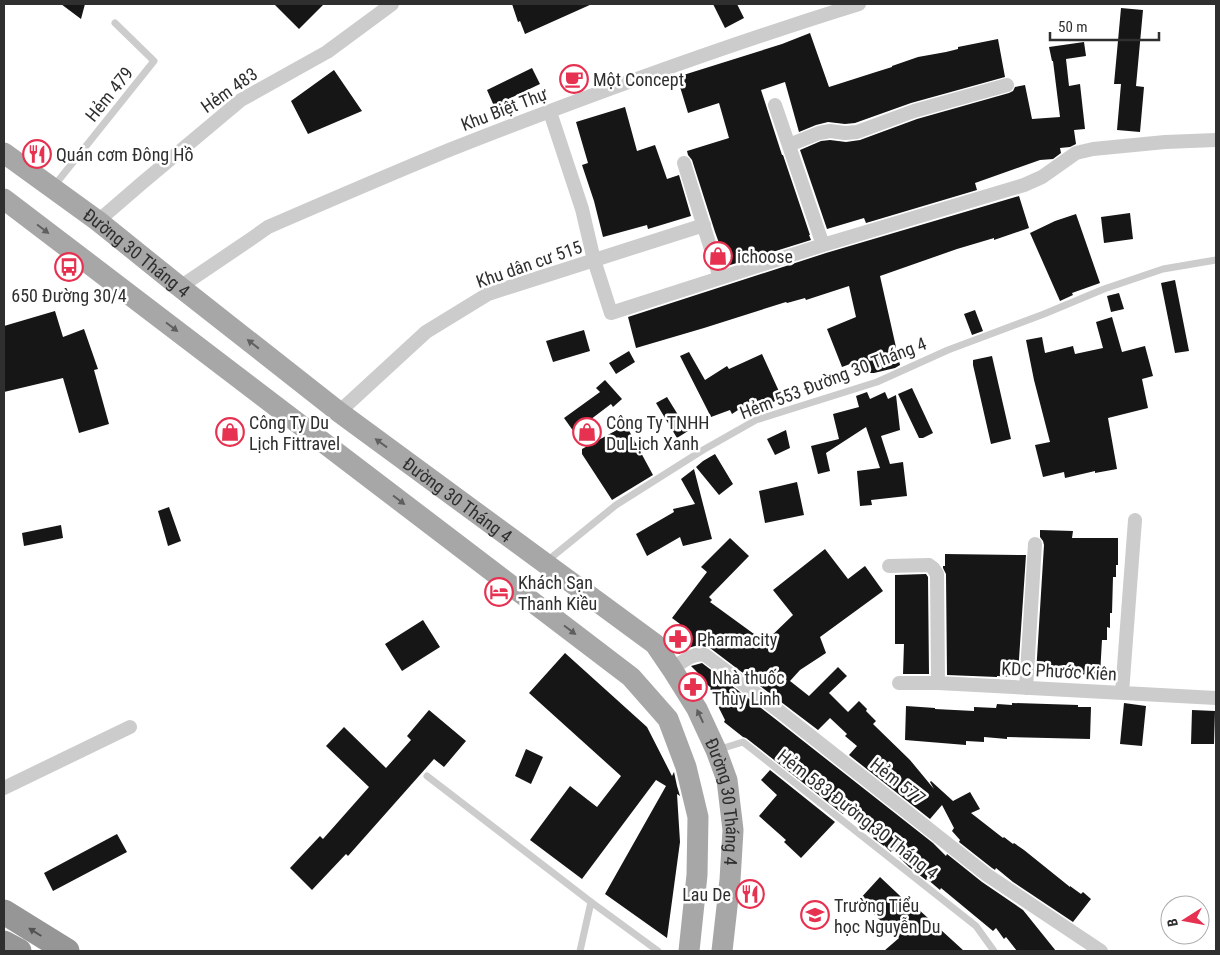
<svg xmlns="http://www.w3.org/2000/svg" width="1220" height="955" viewBox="0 0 1220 955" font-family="'Roboto Condensed',sans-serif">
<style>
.building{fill:#161616}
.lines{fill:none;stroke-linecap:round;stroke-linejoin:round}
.lane{stroke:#ccc;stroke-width:7}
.street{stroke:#ccc;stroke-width:14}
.primary{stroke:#a7a7a7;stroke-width:21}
.highway{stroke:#969696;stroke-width:25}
.oneway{fill:#5f5f5f}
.oneway2{fill:#535353}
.labels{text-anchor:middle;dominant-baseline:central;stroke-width:5;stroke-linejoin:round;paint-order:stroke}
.poi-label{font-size:18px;fill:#2f2f2f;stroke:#fff;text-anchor:start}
.street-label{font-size:18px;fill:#2f2f2f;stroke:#fff}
</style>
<rect width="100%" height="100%" fill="#fff"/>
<path class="building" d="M 61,4 L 85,4 L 81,19 Z
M 274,4 L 324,4 L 299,29 Z
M 512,4 L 592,4 L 525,34 L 520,21 L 518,22 Z
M 713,4 L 737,4 L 744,18 L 725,28 Z
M 1121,8 L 1143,10 L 1136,86 L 1144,87 L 1140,132 L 1117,130 L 1121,84 L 1114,84 Z
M 810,33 L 829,87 L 876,72 L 892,67 L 892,66 L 918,57 L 946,52 L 958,49 L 958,47 L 998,39 L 1005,77 L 911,103 L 855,123 L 845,124 L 828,122 L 816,125 L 799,132 L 785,82 L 761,90 L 782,155 L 783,155 L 810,235 L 809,235 L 811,240 L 727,266 L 720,243 L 719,243 L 715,232 L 692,160 L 688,155 L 687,151 L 729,138 L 719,103 L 688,113 L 677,77 L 782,44 Z
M 1084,42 L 1086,56 L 1066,59 L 1069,86 L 1080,84 L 1085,129 L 1074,130 L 1076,144 L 1070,147 L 1060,148 L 1061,153 L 1053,159 L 1040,160 L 975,183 L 977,190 L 866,223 L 864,218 L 827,229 L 800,150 L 821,141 L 830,140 L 846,142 L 860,140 L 917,119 L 1009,93 L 1013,91 L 1015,87 L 1025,85 L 1032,119 L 1060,117 L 1053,61 L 1052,61 L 1049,47 Z
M 532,68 L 540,84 L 494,106 L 487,90 Z
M 334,70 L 362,111 L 308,134 L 291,101 Z
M 625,107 L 637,151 L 655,145 L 667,179 L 679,175 L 691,216 L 648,229 L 647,225 L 603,237 L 594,201 L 582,165 L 588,163 L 576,122 Z
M 1019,196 L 1029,228 L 994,240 L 994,238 L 957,249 L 880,276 L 900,365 L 895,368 L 874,373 L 869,373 L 866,358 L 842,367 L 827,329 L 856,317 L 849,286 L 806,300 L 805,298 L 787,303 L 786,302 L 704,328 L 636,348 L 628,317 L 826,253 Z
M 1130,213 L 1133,239 L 1104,243 L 1101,217 Z
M 1076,214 L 1100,283 L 1072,293 L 1073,295 L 1060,301 L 1030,233 L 1055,221 Z
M 1175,280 L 1189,351 L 1175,353 L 1161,283 Z
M 1119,293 L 1124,309 L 1111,312 L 1107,296 Z
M 975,310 L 983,331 L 972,335 L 964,314 Z
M 55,311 L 63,337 L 84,329 L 98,369 L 94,370 L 109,424 L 79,433 L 63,378 L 4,392 L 4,326 Z
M 1112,317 L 1122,352 L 1145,346 L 1153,376 L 1142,379 L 1148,408 L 1108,418 L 1117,469 L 1095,473 L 1095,471 L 1065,478 L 1064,472 L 1043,477 L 1035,445 L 1050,442 L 1034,380 L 1026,340 L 1042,337 L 1045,353 L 1073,346 L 1075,354 L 1103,348 L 1096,322 Z
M 584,330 L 590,351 L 553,362 L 546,341 Z
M 629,351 L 635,362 L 616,374 L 609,363 Z
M 689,352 L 705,380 L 727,366 L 729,369 L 762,354 L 782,398 L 760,408 L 756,398 L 732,414 L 730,410 L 711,417 L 680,356 Z
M 992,356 L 1011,439 L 991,444 L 973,365 L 973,360 Z
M 605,380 L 622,399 L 613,407 L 611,404 L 574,432 L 564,418 L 600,392 L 596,388 Z
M 912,388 L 933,433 L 923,438 L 919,438 L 898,394 Z
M 867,392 L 870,399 L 885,392 L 888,399 L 896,395 L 900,430 L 881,436 L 890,464 L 903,462 L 907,496 L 871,500 L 872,505 L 860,506 L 857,471 L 880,468 L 866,427 L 826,453 L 830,471 L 818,474 L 811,446 L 839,439 L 833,414 L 859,407 L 856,396 Z
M 667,397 L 688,431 L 677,438 L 656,403 Z
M 626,425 L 653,475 L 612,500 L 582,454 L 582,449 Z
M 786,430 L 790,448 L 775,455 L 767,439 Z
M 715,454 L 733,484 L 719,495 L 696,467 L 703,461 Z
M 694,469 L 712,539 L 683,546 L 680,537 L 647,556 L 636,534 L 674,512 L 673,509 L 695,504 L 681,479 Z
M 797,482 L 804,515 L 765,523 L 759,491 Z
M 169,507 L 181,541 L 168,546 L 158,511 Z
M 61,525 L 63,538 L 24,546 L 22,533 Z
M 1040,530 L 1073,531 L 1072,538 L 1118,538 L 1118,565 L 1116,565 L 1116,577 L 1113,577 L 1112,613 L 1110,613 L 1110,628 L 1107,627 L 1107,640 L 1102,640 L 1100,675 L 1043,673 L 1043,674 L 1036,674 L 1044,545 L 1043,541 L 1040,537 Z
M 730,538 L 749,556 L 709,597 L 712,600 L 710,602 L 765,642 L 793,615 L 773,590 L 825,549 L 848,579 L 865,566 L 883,591 L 820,637 L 826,653 L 800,670 L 790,681 L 809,696 L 838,667 L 847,676 L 829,693 L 848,712 L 859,701 L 867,709 L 866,711 L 876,721 L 873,724 L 910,760 L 934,789 L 930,782 L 931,781 L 953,801 L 970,792 L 980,809 L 971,813 L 1003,838 L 1004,837 L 1013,844 L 1014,843 L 1024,850 L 1070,887 L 1070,886 L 1081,894 L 1083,892 L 1091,899 L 1073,922 L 1013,882 L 996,868 L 995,870 L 992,868 L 959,842 L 960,840 L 952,831 L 954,828 L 942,805 L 930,819 L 849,755 L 857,746 L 845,736 L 847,734 L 830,718 L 818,730 L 710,648 L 702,646 L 695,646 L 688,648 L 679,654 L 675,650 L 664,635 L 680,624 L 672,618 L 707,572 L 701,567 Z
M 945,554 L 1026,555 L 1018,674 L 1017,674 L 1017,677 L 997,676 L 997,677 L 947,675 L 946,574 L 943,568 L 943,566 L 945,566 Z
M 926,574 L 928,577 L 929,674 L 903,674 L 904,644 L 895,644 L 895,575 Z
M 423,620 L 440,647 L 402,671 L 385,644 Z
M 565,653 L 647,727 L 672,776 L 674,772 L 677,786 L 680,796 L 677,794 L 680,842 L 667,938 L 605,894 L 666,786 L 656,780 L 582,879 L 530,840 L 570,786 L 597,807 L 621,776 L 529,693 Z
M 702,663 L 774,718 L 933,843 L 946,856 L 947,854 L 982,882 L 1023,910 L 1056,951 L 1017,951 L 1006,937 L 1004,939 L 996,928 L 993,931 L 941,888 L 940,890 L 927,879 L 926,880 L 909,867 L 892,850 L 891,852 L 884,845 L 884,846 L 873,838 L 874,837 L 853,818 L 852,819 L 845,812 L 843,814 L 746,738 L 743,737 L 724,722 L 725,720 L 716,702 L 720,697 L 710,689 L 711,688 L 697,675 L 698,673 L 691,666 Z
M 1012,703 L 1078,705 L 1078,707 L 1091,707 L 1090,739 L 1007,737 L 1007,739 L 984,737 L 984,742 L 966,741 L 966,745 L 905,740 L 906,706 L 935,708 L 935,709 L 974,711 L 974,707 L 996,708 L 997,704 L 1012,705 Z
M 1124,703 L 1146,706 L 1142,746 L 1120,744 Z
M 429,710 L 466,741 L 444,767 L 434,759 L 348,856 L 346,854 L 312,890 L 290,868 L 320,836 L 323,839 L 369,787 L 326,746 L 344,727 L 386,768 L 411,740 L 407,736 Z
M 1192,710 L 1215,711 L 1214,744 L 1191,744 Z
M 526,749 L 543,757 L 531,784 L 515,776 Z
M 770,770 L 835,822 L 801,858 L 784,842 L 786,840 L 759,816 L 777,795 L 761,780 Z
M 117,834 L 127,852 L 53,891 L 44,873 Z
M 880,877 L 915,910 L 917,908 L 964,951 L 884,951 L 899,938 L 859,900 Z"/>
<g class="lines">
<path class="lane" d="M 54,186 L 154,61 L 115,23
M 547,561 L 616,505 L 703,450 L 756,420 L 877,382 L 948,350 L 1044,314 L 1104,289 L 1163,269 L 1216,260
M 717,750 L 743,742 L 976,926 L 994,951
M 427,776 L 591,902 L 658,951
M 580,951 L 591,902"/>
<path class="street" d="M 775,105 L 823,245
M 550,112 L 582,209 L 594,260 L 611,313 L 823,245 L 1024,185 L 1042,177 L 1076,153 L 1093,149 L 1165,142 L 1216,140
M 789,145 L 819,133 L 830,131 L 845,133 L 857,132 L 914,111 L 1007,85
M 684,163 L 720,278
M 98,221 L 142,183 L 241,100 L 327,52 L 392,4
M 180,287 L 251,239 L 268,227 C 328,201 388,175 449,150 C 584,97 720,47 859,4
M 339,412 L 426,332 L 488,294 L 704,225
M 889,566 L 929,565 L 933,568 L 937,574 L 938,683
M 672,669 C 682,662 693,652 705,655 L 779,711 L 987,875 L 1101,951
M 899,683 L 938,683 L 1216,698
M 1026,688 L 1035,544
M 1122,693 L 1135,520
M 4,788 L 130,727"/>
<g class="primary">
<path id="s1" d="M 4,153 L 98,221 L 180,287 L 339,412 L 655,644 L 672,669 L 697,709 L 716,750 L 727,780 L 733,830 L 730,880 L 722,951"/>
<path d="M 4,199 L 631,677 L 668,719 L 686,767 L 698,817 L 697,875 L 689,951"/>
</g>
<path class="highway" d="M 4,912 L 67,951
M 4,943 L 19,951"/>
</g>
<defs><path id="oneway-solid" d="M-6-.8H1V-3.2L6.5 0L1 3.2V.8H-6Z" transform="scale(1.25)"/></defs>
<g class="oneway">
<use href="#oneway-solid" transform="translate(43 229) rotate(37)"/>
<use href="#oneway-solid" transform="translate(172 327) rotate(37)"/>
<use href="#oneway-solid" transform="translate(253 344) rotate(-142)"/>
<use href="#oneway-solid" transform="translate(381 443) rotate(-144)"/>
<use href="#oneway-solid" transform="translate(399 500) rotate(37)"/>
<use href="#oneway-solid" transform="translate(570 630) rotate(37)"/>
<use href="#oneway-solid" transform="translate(700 716) rotate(-115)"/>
</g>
<use class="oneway2" href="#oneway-solid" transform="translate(35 932) rotate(-148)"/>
<defs>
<symbol id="cafe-ring" viewBox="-11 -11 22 22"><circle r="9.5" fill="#fff" stroke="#e63151" stroke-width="1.5"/><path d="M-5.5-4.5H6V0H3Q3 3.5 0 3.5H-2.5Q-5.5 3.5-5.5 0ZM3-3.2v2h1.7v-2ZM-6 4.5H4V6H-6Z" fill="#e63151"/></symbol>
<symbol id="restaurant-ring" viewBox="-11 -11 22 22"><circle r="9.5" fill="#fff" stroke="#e63151" stroke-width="1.5"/><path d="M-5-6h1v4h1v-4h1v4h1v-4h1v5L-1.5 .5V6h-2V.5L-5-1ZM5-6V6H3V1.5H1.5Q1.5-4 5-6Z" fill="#e63151"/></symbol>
<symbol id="shop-ring" viewBox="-11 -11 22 22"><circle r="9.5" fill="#fff" stroke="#e63151" stroke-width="1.5"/><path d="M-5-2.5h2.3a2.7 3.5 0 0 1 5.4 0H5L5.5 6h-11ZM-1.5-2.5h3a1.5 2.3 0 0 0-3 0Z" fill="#e63151"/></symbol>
<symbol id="bus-ring" viewBox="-11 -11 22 22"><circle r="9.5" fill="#fff" stroke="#e63151" stroke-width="1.5"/><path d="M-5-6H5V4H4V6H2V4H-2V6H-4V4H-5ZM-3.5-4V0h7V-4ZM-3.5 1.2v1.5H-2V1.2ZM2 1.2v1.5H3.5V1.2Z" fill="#e63151"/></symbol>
<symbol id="hotel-ring" viewBox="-11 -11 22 22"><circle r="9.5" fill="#fff" stroke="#e63151" stroke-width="1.5"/><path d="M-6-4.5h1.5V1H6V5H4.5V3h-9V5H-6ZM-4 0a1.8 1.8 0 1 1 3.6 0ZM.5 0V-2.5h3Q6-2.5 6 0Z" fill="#e63151"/></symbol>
<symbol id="pharmacy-ring" viewBox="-11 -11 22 22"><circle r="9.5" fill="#fff" stroke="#e63151" stroke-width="1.5"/><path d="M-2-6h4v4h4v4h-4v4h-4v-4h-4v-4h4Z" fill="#e63151"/></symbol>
<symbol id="school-ring" viewBox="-11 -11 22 22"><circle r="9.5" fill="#fff" stroke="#e63151" stroke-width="1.5"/><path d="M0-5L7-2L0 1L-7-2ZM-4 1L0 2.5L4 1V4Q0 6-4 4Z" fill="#e63151"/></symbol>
</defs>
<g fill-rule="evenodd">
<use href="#cafe-ring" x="558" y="63" width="32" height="32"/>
<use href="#restaurant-ring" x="21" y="138" width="32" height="32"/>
<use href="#shop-ring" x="702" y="240" width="32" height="32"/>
<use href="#bus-ring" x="53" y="251" width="32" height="32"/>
<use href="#shop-ring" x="214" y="416" width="32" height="32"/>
<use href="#shop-ring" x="571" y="416" width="32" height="32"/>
<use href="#hotel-ring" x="483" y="576" width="32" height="32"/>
<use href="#pharmacy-ring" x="662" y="623" width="32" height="32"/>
<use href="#pharmacy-ring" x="677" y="671" width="32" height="32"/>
<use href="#restaurant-ring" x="734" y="878" width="32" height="32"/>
<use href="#school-ring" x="799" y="899" width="32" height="32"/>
</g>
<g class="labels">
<g class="poi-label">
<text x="593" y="79">Một Concept</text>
<text x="56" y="154">Quán cơm Đông Hồ</text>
<text x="737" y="256">ichoose</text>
<text x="69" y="295" text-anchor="middle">650 Đường 30/4</text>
<text x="249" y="422">Công Ty Du<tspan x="249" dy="21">Lịch Fittravel</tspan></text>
<text x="606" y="422">Công Ty TNHH<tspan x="606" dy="21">Du Lịch Xanh</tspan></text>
<text x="518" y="582">Khách Sạn<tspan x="518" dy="21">Thanh Kiều</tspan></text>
<text x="697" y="639">Pharmacity</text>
<text x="712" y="677">Nhà thuốc<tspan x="712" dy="21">Thùy Linh</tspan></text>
<text x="731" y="894" text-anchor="end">Lau De</text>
<text x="834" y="905">Trường Tiểu<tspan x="834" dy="21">học Nguyễn Du</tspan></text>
</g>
<g class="street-label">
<text transform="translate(229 90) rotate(-35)">Hẻm 483</text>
<text transform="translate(109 94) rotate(-51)">Hẻm 479</text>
<text transform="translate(504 109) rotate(-21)">Khu Biệt Thự</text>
<text stroke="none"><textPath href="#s1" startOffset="166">Đường 30 Tháng 4</textPath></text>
<text transform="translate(529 264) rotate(-19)">Khu dân cư 515</text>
<text transform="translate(833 378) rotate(-21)">Hẻm 553 Đường 30 Tháng 4</text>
<text stroke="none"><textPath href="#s1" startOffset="571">Đường 30 Tháng 4</textPath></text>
<text transform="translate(1059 671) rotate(3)">KDC Phước Kiên</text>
<text transform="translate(898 781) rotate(38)">Hẻm 577</text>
<text stroke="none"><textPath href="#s1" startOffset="991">Đường 30 Tháng 4</textPath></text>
<text transform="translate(858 814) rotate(38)">Hẻm 583 Đường 30 Tháng 4</text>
</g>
</g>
<rect width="1220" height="955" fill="none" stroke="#2f2f2f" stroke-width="10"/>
<g transform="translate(1185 920) rotate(259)"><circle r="24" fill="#ffffff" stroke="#acacac"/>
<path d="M0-4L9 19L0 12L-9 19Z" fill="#e63151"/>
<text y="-8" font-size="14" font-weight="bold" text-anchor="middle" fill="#2f2f2f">B</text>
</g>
<path d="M1050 32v8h109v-8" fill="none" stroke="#2f2f2f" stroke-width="2.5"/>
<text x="1058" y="32" font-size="15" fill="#2f2f2f" stroke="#ffffff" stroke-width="4" paint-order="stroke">50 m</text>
</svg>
